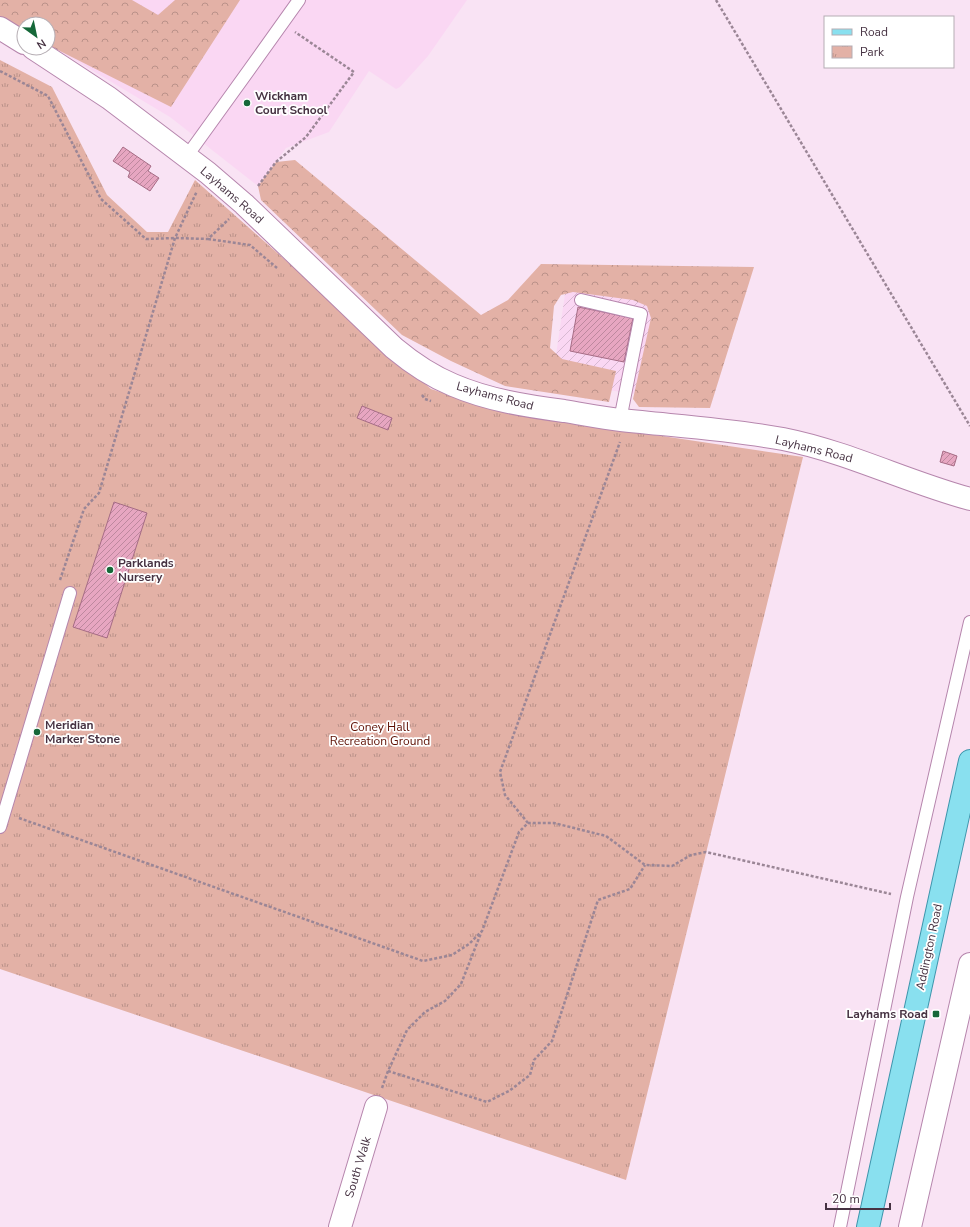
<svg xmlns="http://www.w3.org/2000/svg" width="970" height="1227" viewBox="0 0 970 1227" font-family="'Nunito Sans',sans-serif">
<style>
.built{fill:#fad7f3}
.industrial{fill:url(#industrial-furrows)}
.forest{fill:url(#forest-crowns)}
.park{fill:url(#park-tufts)}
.building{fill:url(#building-hatch);stroke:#a66c85}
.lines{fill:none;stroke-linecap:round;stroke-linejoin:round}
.lane-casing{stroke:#b686ad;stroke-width:14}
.street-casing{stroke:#b686ad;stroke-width:24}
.secondary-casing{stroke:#b686ad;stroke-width:24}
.primary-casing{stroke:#3e95ac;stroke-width:24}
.path{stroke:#9b8696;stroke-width:2.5;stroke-dasharray:3 2;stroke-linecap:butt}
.lane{stroke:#fff;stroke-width:12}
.street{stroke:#fff;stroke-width:22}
.secondary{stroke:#fff;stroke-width:22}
.primary{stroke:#89e0ef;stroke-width:22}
.poi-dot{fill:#166839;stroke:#fff;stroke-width:1.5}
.labels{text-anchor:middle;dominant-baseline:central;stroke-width:3.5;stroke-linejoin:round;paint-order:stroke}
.poi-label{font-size:12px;font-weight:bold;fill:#463242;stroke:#fff;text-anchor:start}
.street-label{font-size:12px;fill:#463242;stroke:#fff}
.park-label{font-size:12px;fill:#5e0f02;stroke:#fff}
</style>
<defs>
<pattern id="industrial-furrows" width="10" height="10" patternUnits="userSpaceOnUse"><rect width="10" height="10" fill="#fad7f3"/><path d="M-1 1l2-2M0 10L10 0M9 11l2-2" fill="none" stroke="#d8b9d2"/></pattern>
<pattern id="forest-crowns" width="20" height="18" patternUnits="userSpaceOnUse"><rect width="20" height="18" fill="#e3b1a6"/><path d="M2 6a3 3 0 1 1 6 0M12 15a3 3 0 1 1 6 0" fill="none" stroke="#ba9189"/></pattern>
<pattern id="park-tufts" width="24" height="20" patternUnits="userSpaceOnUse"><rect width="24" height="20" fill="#e3b1a6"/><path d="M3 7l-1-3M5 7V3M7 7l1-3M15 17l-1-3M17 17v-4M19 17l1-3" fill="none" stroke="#ba9189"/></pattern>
<pattern id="building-hatch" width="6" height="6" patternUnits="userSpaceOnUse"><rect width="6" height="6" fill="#e7a6c1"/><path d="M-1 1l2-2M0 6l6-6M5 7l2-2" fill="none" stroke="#bd889e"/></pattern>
</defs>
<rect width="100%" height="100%" fill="#f9e3f4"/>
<path class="built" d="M 0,0 L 467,0 L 428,56 L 400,87 L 396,89 L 369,71 L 329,132 L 286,148 L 258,186 L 170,117 L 48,44 L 48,24 L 24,24 Z"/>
<path class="industrial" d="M 568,274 L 687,291 L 671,399 L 552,382 Z"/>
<path class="forest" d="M 0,0 L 132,0 L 158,15 L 175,0 L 240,0 L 171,107 L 48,45 L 48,24 L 24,24 L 24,33 L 0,20 Z
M 295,160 L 481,315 L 508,300 L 541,264 L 754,267 L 710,408 L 639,407 L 633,399 L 651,318 L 647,306 L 633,300 L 573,292 L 561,295 L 554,306 L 550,348 L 562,359 L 616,371 L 609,402 L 505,386 L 451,361 L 402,335 L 261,200 L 258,186 L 276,162 Z"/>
<path class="park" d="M 0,60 L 52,87 L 107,195 L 147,232 L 168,232 L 195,180 L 431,389 L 501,412 L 803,457 L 626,1180 L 0,969 Z"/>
<path class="building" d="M 123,147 L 151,166 L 148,171 L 159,178 L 150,191 L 128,177 L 130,172 L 113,161 Z
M 578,307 L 633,318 L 624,362 L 570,351 Z
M 362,406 L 392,418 L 388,430 L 357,418 Z
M 943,451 L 957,456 L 954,466 L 940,462 Z
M 114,502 L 147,513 L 107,638 L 73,627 Z"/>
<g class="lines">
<defs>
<path id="lane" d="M 187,156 L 249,70 L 299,0
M 581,300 L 641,314 L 620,420
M 0,827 L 70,593
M 840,1227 L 907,897 L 970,622"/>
<path id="street" d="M 340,1227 L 376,1107
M 910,1227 L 970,964"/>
<path id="secondary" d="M 0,28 L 24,43
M 33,48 L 109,98 L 208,173 L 244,204 L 394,348 C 412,363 431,376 453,385 C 488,400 526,406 564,411 C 583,414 602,418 621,420 C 675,426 729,429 783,439 C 848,452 907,482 970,499"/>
<path id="primary" d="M 868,1227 L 970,761"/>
</defs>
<use href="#lane" class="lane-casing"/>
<use href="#street" class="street-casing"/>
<use href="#secondary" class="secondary-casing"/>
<use href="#primary" class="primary-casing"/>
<path class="path" d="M 716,0 L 970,426
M 0,71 L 48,96 L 101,199 L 146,239 L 175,238 L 208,239 L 229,219
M 258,186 L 276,162 L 306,137 L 354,72 L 295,32
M 208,239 L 250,245 L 277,268
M 422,395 L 425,399 L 431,401
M 60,580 L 84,509 L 99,493 L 175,238 L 197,191
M 19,818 L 423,961 L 452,955 L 469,944 L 482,931 L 519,832 L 528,823 L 554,823 L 606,836 L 645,865 L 672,866 L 691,855 L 706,852 L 891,894
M 528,823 L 505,795 L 500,772 L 620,442
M 388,1071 L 487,1102 L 509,1091 L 530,1075 L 534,1060 L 552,1041 L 598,900 L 630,889 L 645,865
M 382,1088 L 388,1071 L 407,1030 L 425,1012 L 445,1001 L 461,984 L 481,933"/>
<use href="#lane" class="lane"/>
<use href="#street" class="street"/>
<use href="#secondary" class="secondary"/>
<use href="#primary" class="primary"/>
</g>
<g class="poi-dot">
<circle cx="247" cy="103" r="4"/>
<circle cx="110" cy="570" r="4"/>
<circle cx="37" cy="732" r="4"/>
<rect x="932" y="1010" width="8" height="8" rx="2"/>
</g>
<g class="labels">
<g class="poi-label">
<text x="255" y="96">Wickham<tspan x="255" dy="14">Court School</tspan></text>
<text x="118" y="563">Parklands<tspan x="118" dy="14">Nursery</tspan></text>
<text x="45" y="725">Meridian<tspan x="45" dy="14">Marker Stone</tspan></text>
<text x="928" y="1014" text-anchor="end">Layhams Road</text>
</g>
<g class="street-label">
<text transform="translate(232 195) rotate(41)">Layhams Road</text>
<text transform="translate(495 396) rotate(15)">Layhams Road</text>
<text transform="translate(814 449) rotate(14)">Layhams Road</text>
<text transform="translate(929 947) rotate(-78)">Addington Road</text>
<text transform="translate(358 1167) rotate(-73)">South Walk</text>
</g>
<g class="park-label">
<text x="380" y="727">Coney Hall<tspan x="380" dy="14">Recreation Ground</tspan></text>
</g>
</g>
<rect x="824" y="16" width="130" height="52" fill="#ffffff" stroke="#b5adb3"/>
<rect x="832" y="29" width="20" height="6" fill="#89e0ef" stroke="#b5adb3"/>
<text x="860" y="36" font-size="12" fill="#463242">Road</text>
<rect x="832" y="46" width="20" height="12" fill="url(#park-tufts)" stroke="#b5adb3"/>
<text x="860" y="56" font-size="12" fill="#463242">Park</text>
<g transform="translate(36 36) rotate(147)"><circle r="19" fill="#ffffff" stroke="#b5adb3"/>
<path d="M0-3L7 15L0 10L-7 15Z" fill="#166839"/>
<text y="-6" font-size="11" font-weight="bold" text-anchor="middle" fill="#463242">N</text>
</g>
<path d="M826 1203v6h64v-6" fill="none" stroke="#463242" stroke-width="2"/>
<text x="832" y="1203" font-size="12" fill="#463242" stroke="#ffffff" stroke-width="3" paint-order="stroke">20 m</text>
</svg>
